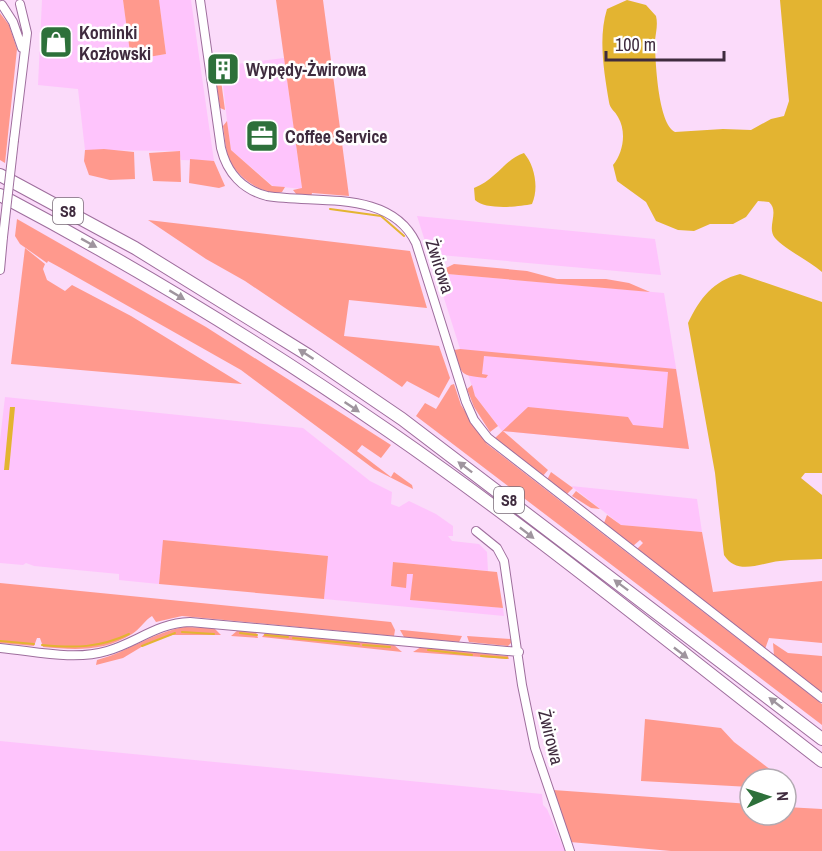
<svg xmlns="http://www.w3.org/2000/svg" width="822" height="851" viewBox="0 0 822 851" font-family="'Archivo Narrow',sans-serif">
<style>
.built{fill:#fec4fc}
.green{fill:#ff998d}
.water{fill:#e3b431}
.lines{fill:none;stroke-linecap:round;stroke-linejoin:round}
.stream{stroke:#e3b431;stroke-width:2}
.minor-casing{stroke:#9e6e9d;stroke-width:10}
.highway-casing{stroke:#9e6e9d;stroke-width:14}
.minor{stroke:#fff;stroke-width:8}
.highway{stroke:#fff;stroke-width:12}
.minor-bridge-casing{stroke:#9e6e9d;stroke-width:10;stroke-linecap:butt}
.minor-bridge{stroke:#fff;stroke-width:8}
.oneway{fill:#9f959e}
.labels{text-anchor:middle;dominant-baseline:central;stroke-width:5;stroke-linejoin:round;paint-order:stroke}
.shield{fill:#fff;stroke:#796b78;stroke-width:1.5}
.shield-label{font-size:16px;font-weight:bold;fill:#3f2b3e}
.poi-label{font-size:18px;font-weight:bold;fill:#3f2b3e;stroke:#fff;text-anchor:start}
.street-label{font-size:18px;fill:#3f2b3e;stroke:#fff}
</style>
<rect width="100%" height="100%" fill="#fbdbfa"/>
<path class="built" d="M 42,0 L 123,0 L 131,60 L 166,54 L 159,0 L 191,0 L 214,161 L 181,160 L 179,151 L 85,150 L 78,89 L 38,85 Z
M 284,58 L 302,189 L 273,186 L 231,150 L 227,121 L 221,66 Z
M 417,216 L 655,239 L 661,275 L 429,254 Z
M 436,273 L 664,293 L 689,449 L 502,431 L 475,396 Z
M 5,397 L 303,428 L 370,481 L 392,492 L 391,504 L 399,507 L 409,501 L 436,514 L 453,526 L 453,536 L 448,536 L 452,541 L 479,544 L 487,552 L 488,571 L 393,562 L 407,573 L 413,574 L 411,600 L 503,608 L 504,616 L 324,599 L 327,556 L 164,540 L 159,584 L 119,580 L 119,574 L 34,566 L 26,563 L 23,565 L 0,563 L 0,440 Z
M 571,486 L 697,499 L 702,532 L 621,525 Z
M 0,741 L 542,794 L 543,805 L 547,809 L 565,851 L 0,851 Z"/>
<path class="green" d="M 123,0 L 159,0 L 166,54 L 131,60 Z
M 276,0 L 323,0 L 349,196 L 312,193 L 311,197 L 297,195 L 293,190 L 302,188 Z
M 0,13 L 9,25 L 17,49 L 5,163 L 0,160 Z
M 220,66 L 220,73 L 225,110 L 220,108 L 214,67 Z
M 227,121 L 231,150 L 272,186 L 285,187 L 282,192 C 264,196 240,179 231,163 C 225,152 225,138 223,126 Z
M 104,149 L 134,152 L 135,179 L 110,180 L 89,175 L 84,161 L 85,150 Z
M 180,151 L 181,182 L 153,181 L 149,153 Z
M 190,159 L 214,161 L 225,186 L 219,188 L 189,183 Z
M 17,219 L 206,327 L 391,445 L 381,458 L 362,445 L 357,451 L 391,477 L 394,472 L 412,485 L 413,489 L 374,469 L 241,370 L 59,267 L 48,261 L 47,263 L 20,244 L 15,236 Z
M 148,220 L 410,251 L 427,308 L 349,300 L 344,336 L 439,346 L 450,378 L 439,398 L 407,381 L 402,387 L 245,281 L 206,259 Z
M 25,248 L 45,264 L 43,269 L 47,280 L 65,291 L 72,285 L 131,316 L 242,384 L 11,364 Z
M 454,264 L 527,271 L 557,279 L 606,279 L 629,283 L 650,292 L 436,273 Z
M 460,349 L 676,369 L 689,449 L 503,431 L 548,470 L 542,477 L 495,438 L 528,407 L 628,417 L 633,425 L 663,428 L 668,372 L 484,356 L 482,374 L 488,375 L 486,378 C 460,375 462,376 454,350 Z
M 454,384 L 461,405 L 487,444 L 822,704 L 822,725 L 416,416 L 425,403 L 436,409 L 451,385 Z
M 472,385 L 475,396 L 498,426 L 490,432 L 474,407 L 467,389 Z
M 551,472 L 573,488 L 567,494 L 547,480 Z
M 576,491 L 600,509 L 591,508 L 572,496 Z
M 607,515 L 621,525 L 702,532 L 713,592 L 822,581 L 822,643 L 769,638 L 765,649 L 637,549 L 643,543 L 640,540 L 633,546 L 604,523 Z
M 163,540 L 328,556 L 324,599 L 159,584 Z
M 393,562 L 497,572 L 503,608 L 410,600 L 413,574 L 407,574 L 406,588 L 391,586 Z
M 0,583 L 391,622 L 395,630 L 394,636 L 182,616 L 156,622 L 152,616 C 145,620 140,629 132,634 C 103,652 75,650 43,647 L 40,638 L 37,638 L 34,646 L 0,643 Z
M 185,627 L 214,628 L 221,635 L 172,635 L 148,643 L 123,658 L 96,665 L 97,660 C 128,652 153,632 185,627 Z
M 238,630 L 256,632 L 258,638 L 231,636 Z
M 400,630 L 402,630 L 462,636 L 459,642 L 404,637 Z
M 265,633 L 394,645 L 402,652 L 262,637 Z
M 467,636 L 511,639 L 512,642 L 508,646 L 469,642 Z
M 773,643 L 788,653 L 822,656 L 822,693 L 774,656 Z
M 421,647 L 508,656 L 509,659 L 413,652 Z
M 645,719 L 721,728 L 734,742 L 783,779 L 750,779 L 750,787 L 641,781 Z
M 553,790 L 750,804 L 750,815 L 786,815 L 786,807 L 822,809 L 822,851 L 671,851 L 570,842 Z"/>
<path class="water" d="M 627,0 L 646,5 L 656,16 C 658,24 656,32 655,40 C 655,59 658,124 675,132 L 723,129 L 751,130 L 771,119 L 784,116 L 789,101 L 780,0 L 822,0 L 822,272 C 809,261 785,249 775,238 C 766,227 780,212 769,202 L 758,201 L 746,217 L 733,224 L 710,224 L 694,231 L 678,230 L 656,221 L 646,202 L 617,181 L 613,165 C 623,153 627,132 618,117 C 615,111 610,109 609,102 C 604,72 598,38 607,9 Z
M 524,153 C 535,166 539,188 532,204 C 518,207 485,210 475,200 L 474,188 C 497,179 505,159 524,153 Z
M 740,274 L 822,302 L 822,473 L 805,473 L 801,478 L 822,495 L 822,559 C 808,560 794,559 780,561 C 760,563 737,576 724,555 L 715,473 L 688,323 C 700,298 713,281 740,274 Z
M 10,407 L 15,407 L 9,470 L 4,470 Z"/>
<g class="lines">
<path class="stream" d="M 330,209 L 381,216 L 404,236
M 182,632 L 214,634
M 240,633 L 257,635
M 265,635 L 288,637
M 293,638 L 359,644
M 0,641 L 34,644
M 42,645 C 75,648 99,648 129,634
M 363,645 L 390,647
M 142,646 L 175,633
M 428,650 L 472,655
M 481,656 L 507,658"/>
<defs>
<path id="minor" d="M 200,0 L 221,148 C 227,173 243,190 267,196 C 318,204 390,189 416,243 L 466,402 L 474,420 L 488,438 L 822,698
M 2,5 L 13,22 L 22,48
M 14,140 L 27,33 L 20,4
M 0,270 L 3,237
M 476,531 L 497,548 L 504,561 L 522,685 L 535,748 L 570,851
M 0,648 C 34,651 74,661 107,651 C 136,643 157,623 190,622 L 519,652"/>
<path id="highway" d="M 0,175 L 135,248 L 308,355 L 402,419 L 822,739
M 0,195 C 135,266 265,346 390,432 C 539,535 679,651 822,761"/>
</defs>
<use href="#minor" class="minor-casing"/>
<use href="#highway" class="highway-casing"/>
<use href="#minor" class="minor"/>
<use href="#highway" class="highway"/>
<defs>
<path id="minor-bridge" d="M 3,237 L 14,140"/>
</defs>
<use href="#minor-bridge" class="minor-bridge-casing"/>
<use href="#minor-bridge" class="minor-bridge"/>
</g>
<defs><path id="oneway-solid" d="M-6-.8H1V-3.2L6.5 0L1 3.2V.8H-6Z" transform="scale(1.5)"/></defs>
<g class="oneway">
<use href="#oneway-solid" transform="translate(89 243) rotate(29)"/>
<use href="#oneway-solid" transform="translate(177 295) rotate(31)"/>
<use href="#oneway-solid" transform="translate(306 354) rotate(-147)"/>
<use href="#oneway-solid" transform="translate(352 407) rotate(34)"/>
<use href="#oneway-solid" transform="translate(465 467) rotate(-143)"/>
<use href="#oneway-solid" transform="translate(527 533) rotate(38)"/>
<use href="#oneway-solid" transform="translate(621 585) rotate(-143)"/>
<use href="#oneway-solid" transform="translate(681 653) rotate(38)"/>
<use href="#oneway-solid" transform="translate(776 703) rotate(-142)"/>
</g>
<defs>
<symbol id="shop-square" viewBox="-11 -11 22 22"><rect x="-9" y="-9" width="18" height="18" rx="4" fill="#2d703a" stroke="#fff"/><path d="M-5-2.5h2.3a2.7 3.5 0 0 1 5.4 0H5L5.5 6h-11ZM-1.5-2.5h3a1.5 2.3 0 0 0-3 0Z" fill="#fff"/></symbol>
<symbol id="building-square" viewBox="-11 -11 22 22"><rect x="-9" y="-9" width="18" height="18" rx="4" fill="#2d703a" stroke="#fff"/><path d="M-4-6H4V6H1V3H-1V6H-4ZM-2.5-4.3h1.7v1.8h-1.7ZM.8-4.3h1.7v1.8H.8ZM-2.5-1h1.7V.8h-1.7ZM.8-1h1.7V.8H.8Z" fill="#fff"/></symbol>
<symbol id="office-square" viewBox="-11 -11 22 22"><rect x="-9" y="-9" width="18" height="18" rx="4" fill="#2d703a" stroke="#fff"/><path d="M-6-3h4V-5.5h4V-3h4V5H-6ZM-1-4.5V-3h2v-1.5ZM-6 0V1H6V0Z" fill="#fff"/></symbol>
</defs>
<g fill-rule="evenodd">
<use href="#shop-square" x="37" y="23" width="38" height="38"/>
<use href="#building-square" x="204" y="50" width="38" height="38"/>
<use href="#office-square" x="243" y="117" width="38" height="38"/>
</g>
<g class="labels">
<g class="shield">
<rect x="53" y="198" width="30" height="26" rx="4.5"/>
<rect x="494" y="487" width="30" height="26" rx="4.5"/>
</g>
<g class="shield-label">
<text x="68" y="211">S8</text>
<text x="509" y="500">S8</text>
</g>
<g class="poi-label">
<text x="79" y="32">Kominki<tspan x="79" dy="21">Kozłowski</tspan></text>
<text x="246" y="69">Wypędy-Żwirowa</text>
<text x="285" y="136">Coffee Service</text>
</g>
<g class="street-label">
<text transform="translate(440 266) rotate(72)">Żwirowa</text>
<text transform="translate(551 737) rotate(76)">Żwirowa</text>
</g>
</g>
<g transform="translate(768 797) rotate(87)"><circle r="28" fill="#ffffff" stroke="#b2aab2" stroke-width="1.5"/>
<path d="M0-4.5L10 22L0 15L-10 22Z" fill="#2d703a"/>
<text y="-9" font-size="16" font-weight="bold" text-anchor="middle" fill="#3f2b3e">N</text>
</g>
<path d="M606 51v9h118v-9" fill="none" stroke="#3f2b3e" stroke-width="3"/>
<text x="615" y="51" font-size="18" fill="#3f2b3e" stroke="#ffffff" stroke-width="4.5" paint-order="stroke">100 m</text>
</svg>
